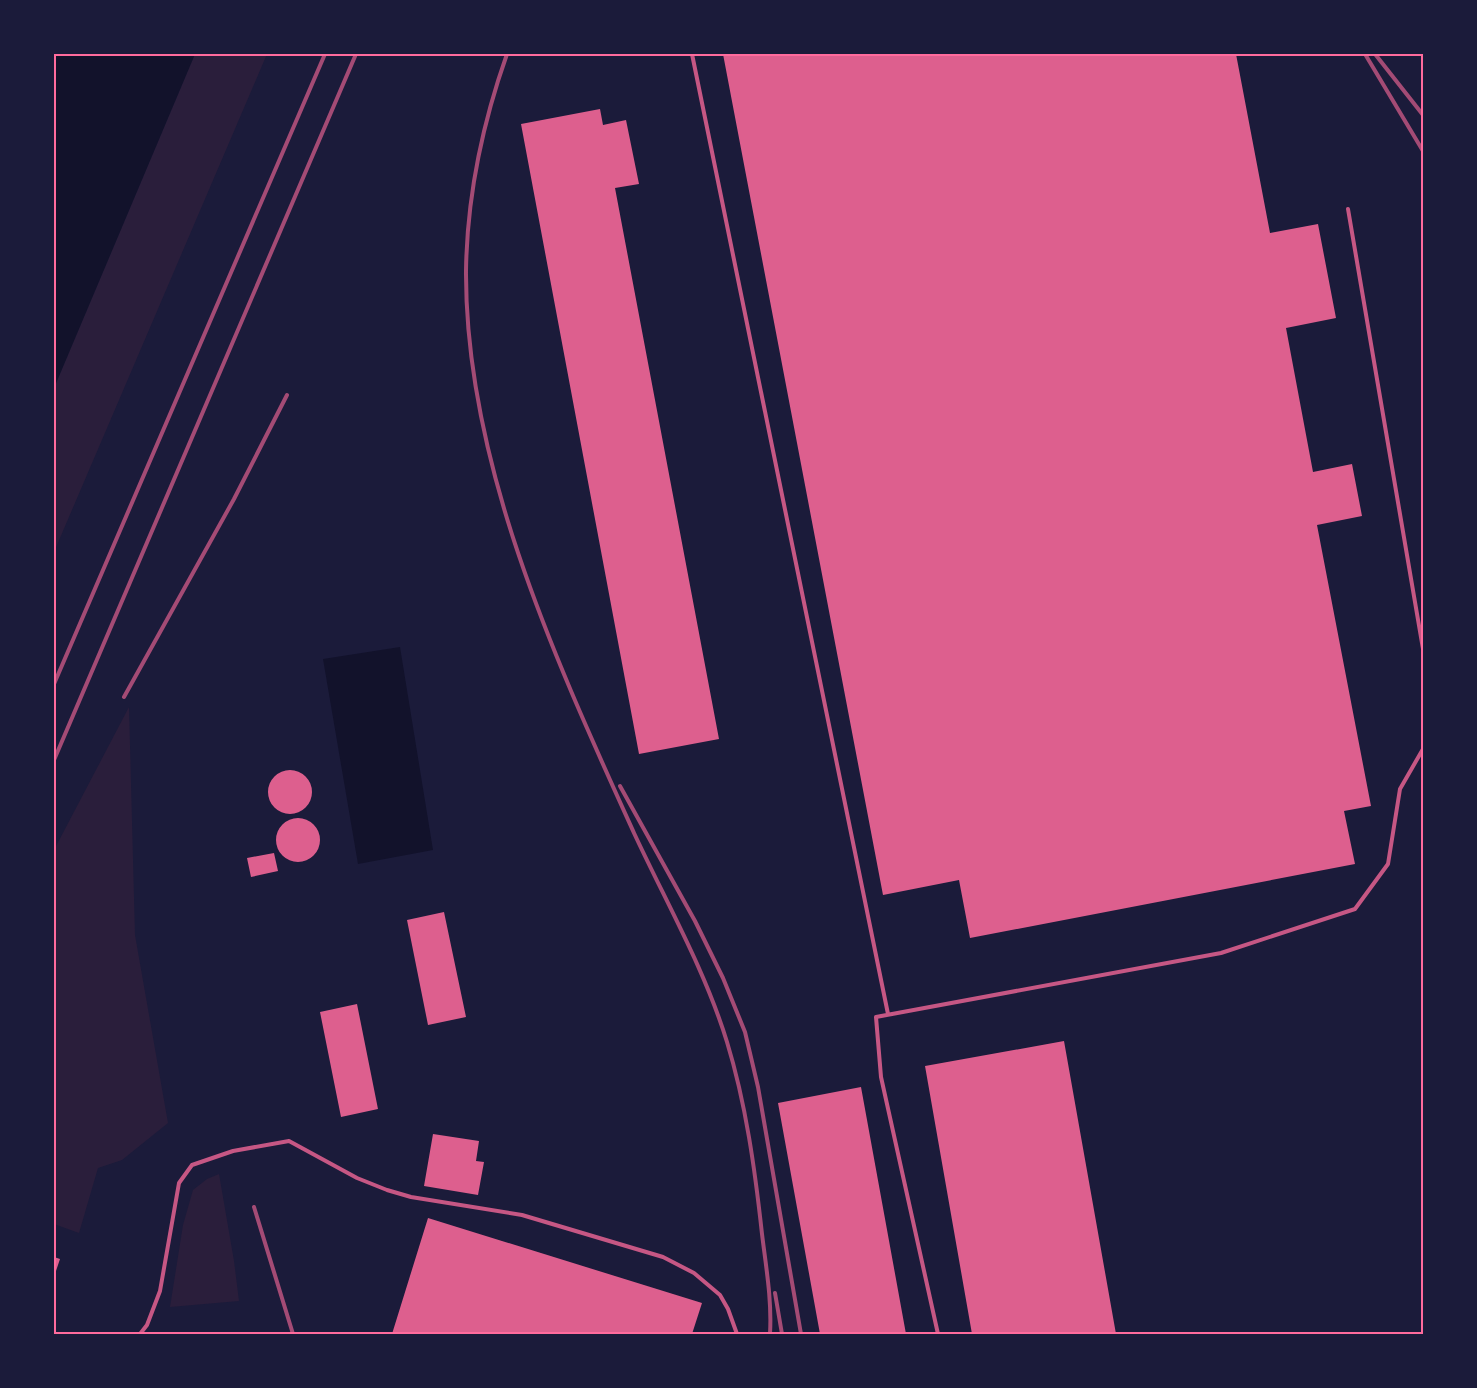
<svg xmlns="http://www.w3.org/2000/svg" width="1477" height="1388" viewBox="0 0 1477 1388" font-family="'Roboto Condensed',sans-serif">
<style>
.green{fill:#2a1e3b}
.water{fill:#12122b}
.building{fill:#dd5f8e}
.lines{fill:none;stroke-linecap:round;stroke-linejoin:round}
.service{stroke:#c65784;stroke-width:4}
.rail{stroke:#a44b75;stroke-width:4}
.neatline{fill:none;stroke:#ff6b9d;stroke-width:2}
</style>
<rect width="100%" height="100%" fill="#1b1b3a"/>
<path class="green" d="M 195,54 L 267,54 L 54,552 L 54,388 Z
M 129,707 L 135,935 L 168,1123 L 122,1160 L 98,1168 L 79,1233 L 54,1224 L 54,850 Z
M 219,1174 L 234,1261 L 239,1301 L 170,1307 L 183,1225 L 193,1190 L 207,1179 Z"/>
<path class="water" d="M 54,54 L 195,54 L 54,388 Z
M 400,647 L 433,850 L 358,864 L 323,659 Z"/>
<path class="building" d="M 723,54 L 1236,54 L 1270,233 L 1318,224 L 1336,318 L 1286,328 L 1313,472 L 1352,464 L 1362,516 L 1317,525 L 1371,806 L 1344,811 L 1355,864 L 970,938 L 959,880 L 883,895 Z
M 600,109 L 603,125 L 626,120 L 639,184 L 615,188 L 719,739 L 639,754 L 521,124 Z
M268 792a22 22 0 1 1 44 0a22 22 0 1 1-44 0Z
M276 840a22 22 0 1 1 44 0a22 22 0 1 1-44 0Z
M 274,853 L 278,871 L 251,877 L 247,858 Z
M 444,912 L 466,1017 L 428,1025 L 407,920 Z
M 357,1004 L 378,1109 L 341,1117 L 320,1012 Z
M 1064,1041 L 1116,1334 L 972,1334 L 925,1066 Z
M 861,1087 L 906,1334 L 820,1334 L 778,1103 Z
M 433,1134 L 479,1141 L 476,1161 L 484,1162 L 478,1195 L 424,1186 Z
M 428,1218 L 702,1303 L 692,1334 L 392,1334 Z
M 54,1257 L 60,1259 L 54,1277 Z"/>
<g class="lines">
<path class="service" d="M 692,54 L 888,1014
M 1348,209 L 1423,649
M 140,1334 L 147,1325 L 160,1291 L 179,1183 L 192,1165 L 233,1151 L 289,1141 L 357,1178 L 387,1190 L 411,1197 L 522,1215 L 663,1257 L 694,1273 L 720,1295 L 728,1309 L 737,1334
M 938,1334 L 881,1077 L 876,1017 L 1221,953 L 1355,909 L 1388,864 L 1400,789 L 1423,749"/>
<path class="rail" d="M 507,54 C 483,122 467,198 466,271 C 465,464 556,661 634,833 C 666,902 705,970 727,1042 C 746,1104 755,1170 762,1234 C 766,1267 772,1300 770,1334
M 1365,54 L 1423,151
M 1375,54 L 1423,115
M 54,684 L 325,54
M 124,697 L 234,499 L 287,395
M 54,760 L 356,54
M 620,786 L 695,921 L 723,978 L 745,1032 L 758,1087 L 801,1334
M 254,1207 L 293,1334
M 775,1293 L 782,1334"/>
</g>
<rect width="1477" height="1388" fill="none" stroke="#1b1b3a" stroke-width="110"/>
<rect x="55" y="55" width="1367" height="1278" class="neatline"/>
</svg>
